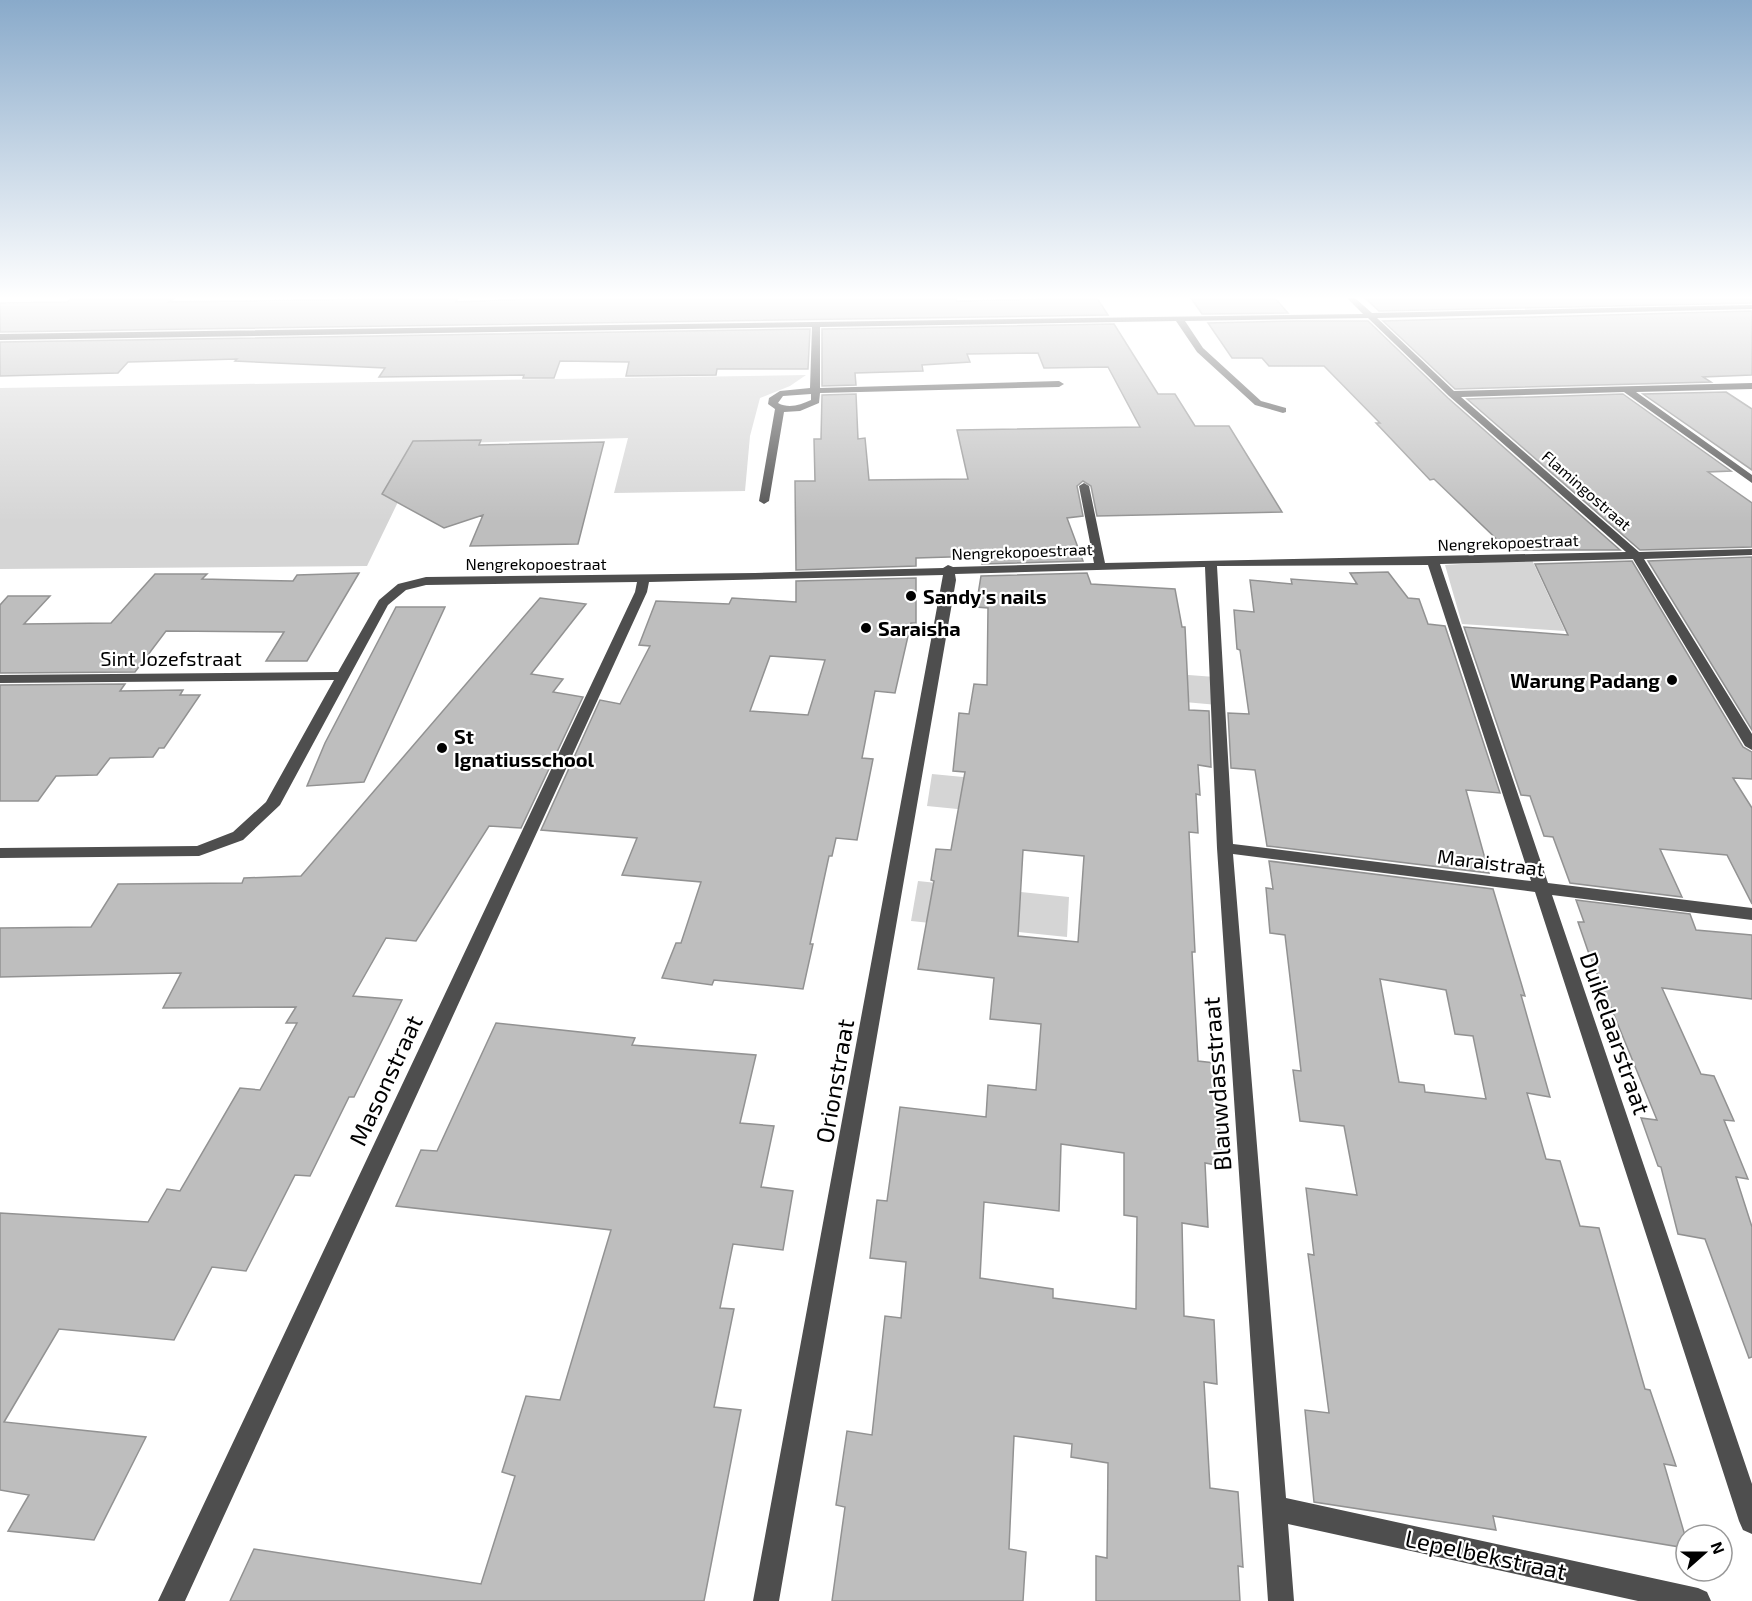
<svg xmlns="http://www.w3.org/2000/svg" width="1752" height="1601" viewBox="0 0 1752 1601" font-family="'Exo 2',sans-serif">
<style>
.green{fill:#d5d5d5}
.building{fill:#bebebe;stroke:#929292;stroke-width:1.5;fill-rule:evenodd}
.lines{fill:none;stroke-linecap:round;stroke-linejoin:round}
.minor{fill:#4e4e4e;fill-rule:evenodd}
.poi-dot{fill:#000;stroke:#fff;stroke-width:2}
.labels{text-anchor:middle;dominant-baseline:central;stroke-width:4.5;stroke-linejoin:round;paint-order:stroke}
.far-street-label{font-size:16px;fill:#000;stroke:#fff}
.poi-label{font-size:20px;font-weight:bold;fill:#000;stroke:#fff;text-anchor:start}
.street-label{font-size:20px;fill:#000;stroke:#fff}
.near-street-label{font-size:24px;fill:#000;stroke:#fff}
</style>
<rect width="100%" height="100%" fill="#fff"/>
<path class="green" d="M 806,375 L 790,386 L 760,398 L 750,436 L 745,491 L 614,493 L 628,438 L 426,444 L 367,566 L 0,569 L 0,388 Z
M 1532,560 L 1565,631 L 1462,624 L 1445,565 Z
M 1096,668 L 1215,677 L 1218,705 L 1095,694 Z
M 932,774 L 1069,787 L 1067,820 L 927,806 Z
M 918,881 L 1069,897 L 1067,937 L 911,921 Z"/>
<path class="building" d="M 72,298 L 174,298 L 169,302 L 458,298 L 456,302 L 554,298 L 956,298 L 957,301 L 1097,298 L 1108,315 L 0,332 L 0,303 L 67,302 Z
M 1191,298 L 1275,298 L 1288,313 L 1202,314 Z
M 1365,298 L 1752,298 L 1752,303 L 1379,311 Z
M 1752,311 L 1752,375 L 1703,377 L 1711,382 L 1455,389 L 1383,321 Z
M 1296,321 L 1368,321 L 1448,398 L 1620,550 L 1508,550 L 1434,479 L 1430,480 L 1376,423 L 1380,423 L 1324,366 L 1269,366 L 1262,358 L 1232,358 L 1208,323 Z
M 1114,324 L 1158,394 L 1175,394 L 1195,426 L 1229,426 L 1282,512 L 1097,516 L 1091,486 L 1083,481 L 1077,486 L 1083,516 L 1067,518 L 1083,561 L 982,564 L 983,556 L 916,558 L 916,566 L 796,570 L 795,481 L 815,481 L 814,439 L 821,439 L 822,395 L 856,394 L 858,439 L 865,438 L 869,480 L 968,479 L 957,430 L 1140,427 L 1108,367 L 1044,368 L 1038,353 L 967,354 L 970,362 L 922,365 L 923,371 L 855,373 L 856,385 L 822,386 L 822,329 Z
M 810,329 L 808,369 L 717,369 L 716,375 L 626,376 L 629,362 L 560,361 L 554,378 L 523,378 L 524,375 L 379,377 L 385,368 L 235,361 L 237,359 L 128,362 L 118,373 L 0,376 L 0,342 Z
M 1726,392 L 1752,409 L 1752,470 L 1643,394 Z
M 1623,394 L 1731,471 L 1708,472 L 1752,503 L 1752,547 L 1640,550 L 1467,399 Z
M 481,440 L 479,445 L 604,442 L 578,544 L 470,546 L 483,515 L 444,528 L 382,494 L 413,441 Z
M 1752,557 L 1752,730 L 1648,561 Z
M 1632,561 L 1743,747 L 1752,752 L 1752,779 L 1733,778 L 1752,808 L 1752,904 L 1727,855 L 1660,849 L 1682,897 L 1570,883 L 1553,837 L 1544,836 L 1530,796 L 1521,795 L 1464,627 L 1568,635 L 1535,564 Z
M 1388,572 L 1408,598 L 1419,599 L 1428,624 L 1445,626 L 1500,793 L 1466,790 L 1489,873 L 1267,846 L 1255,770 L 1231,768 L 1228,713 L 1249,714 L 1240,650 L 1237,649 L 1234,610 L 1254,612 L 1250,580 L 1292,584 L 1291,579 L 1357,584 L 1350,573 Z
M 359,573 L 307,661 L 266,661 L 284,632 L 166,631 L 135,672 L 0,673 L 0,605 L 8,596 L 50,596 L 24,624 L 111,623 L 155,574 L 207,574 L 202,579 L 293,581 L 297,575 Z
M 1087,573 L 1091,584 L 1175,589 L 1182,627 L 1185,627 L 1189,710 L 1209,711 L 1211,767 L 1198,765 L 1200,795 L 1196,794 L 1198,833 L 1189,832 L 1195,952 L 1192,952 L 1198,1061 L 1215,1063 L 1222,1166 L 1205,1163 L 1208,1227 L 1182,1223 L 1184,1316 L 1214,1320 L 1217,1384 L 1204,1382 L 1210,1488 L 1238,1492 L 1243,1567 L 1238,1566 L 1240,1601 L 1096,1601 L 1096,1556 L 1107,1558 L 1108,1463 L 1071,1457 L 1072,1444 L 1014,1436 L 1009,1549 L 1026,1552 L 1023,1601 L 832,1601 L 845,1507 L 836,1505 L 847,1431 L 872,1435 L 885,1316 L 901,1318 L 906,1262 L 870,1258 L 877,1200 L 887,1201 L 900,1107 L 986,1117 L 988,1085 L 1036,1090 L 1041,1024 L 990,1019 L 994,978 L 918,969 L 934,881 L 931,880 L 936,849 L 951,850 L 965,772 L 953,771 L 959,713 L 969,714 L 974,684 L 987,685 L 988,608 L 976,607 L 981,576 ZM 1023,850 L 1084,856 L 1078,942 L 1018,936 ZM 1061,1144 L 1124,1153 L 1124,1215 L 1137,1217 L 1136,1309 L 1053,1298 L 1053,1289 L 980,1278 L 984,1202 L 1059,1211 Z
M 916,578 L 916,623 L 911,623 L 895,693 L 875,691 L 862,758 L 873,759 L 857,840 L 836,838 L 832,856 L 829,856 L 810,944 L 813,944 L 803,989 L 714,980 L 712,985 L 662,978 L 676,943 L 681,943 L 701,882 L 622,875 L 637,838 L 541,830 L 600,700 L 620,704 L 650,646 L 639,645 L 656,601 L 729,604 L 732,598 L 796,602 L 796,581 ZM 770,656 L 825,660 L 808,715 L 750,711 Z
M 540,598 L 586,604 L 531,674 L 563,679 L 553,692 L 583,697 L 521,828 L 489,826 L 416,941 L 386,938 L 353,996 L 402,1000 L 354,1097 L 349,1097 L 310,1176 L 295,1175 L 246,1271 L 212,1267 L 174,1340 L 59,1329 L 4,1422 L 146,1437 L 94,1540 L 8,1531 L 29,1495 L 0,1490 L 0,1213 L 148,1222 L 167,1189 L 180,1191 L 240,1088 L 260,1090 L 297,1023 L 286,1023 L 296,1007 L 163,1008 L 181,973 L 0,977 L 0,928 L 91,927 L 118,884 L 242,883 L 244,878 L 301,876 Z
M 396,607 L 445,607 L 364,782 L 307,786 L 325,743 Z
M 125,684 L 120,691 L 183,690 L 180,695 L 200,695 L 164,748 L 159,748 L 153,757 L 110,758 L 97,775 L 56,776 L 38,801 L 0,801 L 0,685 Z
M 1269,861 L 1493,889 L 1525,996 L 1521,995 L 1550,1097 L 1527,1093 L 1546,1159 L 1560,1161 L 1580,1226 L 1599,1228 L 1645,1389 L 1650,1390 L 1676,1466 L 1664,1464 L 1686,1539 L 1686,1548 L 1493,1516 L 1496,1530 L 1314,1502 L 1305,1410 L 1329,1413 L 1308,1254 L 1314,1255 L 1306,1188 L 1357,1195 L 1344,1126 L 1300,1121 L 1293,1070 L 1301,1071 L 1285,935 L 1270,933 L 1266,888 L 1273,889 ZM 1380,979 L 1446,990 L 1455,1034 L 1473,1036 L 1486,1099 L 1425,1092 L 1424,1085 L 1399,1082 Z
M 1576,900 L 1690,914 L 1696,930 L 1752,935 L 1752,999 L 1662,988 L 1701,1074 L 1714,1076 L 1734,1121 L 1724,1120 L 1748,1179 L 1736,1177 L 1752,1227 L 1752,1357 L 1749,1358 L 1705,1239 L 1678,1234 L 1661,1167 L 1658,1166 L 1641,1118 L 1657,1120 L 1589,954 L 1578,922 L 1584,922 Z
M 496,1023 L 635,1038 L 632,1045 L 756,1055 L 740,1123 L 774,1126 L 761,1187 L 793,1191 L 783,1250 L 733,1244 L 720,1308 L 734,1309 L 714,1407 L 741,1410 L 704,1601 L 230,1601 L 254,1549 L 481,1584 L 515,1476 L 502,1472 L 526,1396 L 560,1400 L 611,1230 L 396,1206 L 421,1150 L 437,1151 Z"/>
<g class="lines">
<path class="minor" d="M 1347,298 L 1355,298 L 1372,313 L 1752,305 L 1752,309 L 1377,318 L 1454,391 L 1752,383 L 1752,389 L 1636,392 L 1752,475 L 1752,483 L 1624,392 L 1461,397 L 1639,552 L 1752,549 L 1752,555 L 1644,559 L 1752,734 L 1752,750 L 1745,746 L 1633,559 L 1440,564 L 1548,883 L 1752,908 L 1752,920 L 1552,895 L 1752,1484 L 1752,1534 L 1743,1530 L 1739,1521 L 1535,892 L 1233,854 L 1286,1498 L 1698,1588 L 1707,1592 L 1711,1601 L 1638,1601 L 1288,1524 L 1294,1601 L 1268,1601 L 1217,848 L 1205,567 L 955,574 L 956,580 L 779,1601 L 753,1601 L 943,575 L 649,582 L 647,592 L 185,1601 L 158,1601 L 635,592 L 637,582 L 426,585 L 406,590 L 388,605 L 280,805 L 243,840 L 199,856 L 0,858 L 0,848 L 197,846 L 233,832 L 266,802 L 334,680 L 0,683 L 0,675 L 338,672 L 379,600 L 398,584 L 426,577 L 755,573 L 943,568 L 948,565 L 953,567 L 1094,563 L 1079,486 L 1084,483 L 1089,486 L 1105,563 L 1626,552 L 1449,396 L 1368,318 L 1185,321 L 1203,348 L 1261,401 L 1286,408 L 1286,412 L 1283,413 L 1255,405 L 1197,352 L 1176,321 L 820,327 L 820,388 L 1059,381 L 1064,384 L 1059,387 L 820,393 L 819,403 L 800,411 L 784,412 L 769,501 L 764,504 L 759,501 L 775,409 L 768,404 L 769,398 L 780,391 L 810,388 L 812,327 L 0,340 L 0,334 L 1363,314 ZM 811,394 L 811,400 C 800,405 789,409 778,403 L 783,396 ZM 1428,565 L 1531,881 L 1233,844 L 1217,566 Z"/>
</g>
<linearGradient id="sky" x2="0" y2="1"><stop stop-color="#89aaca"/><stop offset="0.57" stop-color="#fff"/><stop offset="1" stop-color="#fff" stop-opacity="0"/></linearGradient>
<rect width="1752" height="522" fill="url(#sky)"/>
<g class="poi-dot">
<circle cx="911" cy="596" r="6"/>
<circle cx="866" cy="628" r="6"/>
<circle cx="1672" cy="680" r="6"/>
<circle cx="442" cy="748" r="6"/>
</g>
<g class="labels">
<g class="far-street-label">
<text transform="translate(1587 490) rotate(41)">Flamingostraat</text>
<text transform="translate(1508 542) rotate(-2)">Nengrekopoestraat</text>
<text transform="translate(1022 551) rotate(-2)">Nengrekopoestraat</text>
<text x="536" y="563">Nengrekopoestraat</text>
</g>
<g class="poi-label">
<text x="923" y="596">Sandy's nails</text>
<text x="878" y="628">Saraisha</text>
<text x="1660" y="680" text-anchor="end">Warung Padang</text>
<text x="454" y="736">St<tspan x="454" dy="23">Ignatiusschool</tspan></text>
</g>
<g class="street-label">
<text x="171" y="658">Sint Jozefstraat</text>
<text transform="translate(1491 862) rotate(7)">Maraistraat</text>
</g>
<g class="near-street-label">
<text transform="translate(1616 1033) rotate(71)">Duikelaarstraat</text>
<text transform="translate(385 1080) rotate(-65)">Masonstraat</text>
<text transform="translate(834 1081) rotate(-80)">Orionstraat</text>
<text transform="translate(1216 1084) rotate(-94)">Blauwdasstraat</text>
<text transform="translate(1486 1554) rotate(12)">Lepelbekstraat</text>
</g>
</g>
<g transform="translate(1704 1553) rotate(69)"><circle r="28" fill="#ffffff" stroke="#999999" stroke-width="1.5"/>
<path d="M0-4.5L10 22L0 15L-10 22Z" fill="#000000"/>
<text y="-9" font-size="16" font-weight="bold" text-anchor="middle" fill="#000000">N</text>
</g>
</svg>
